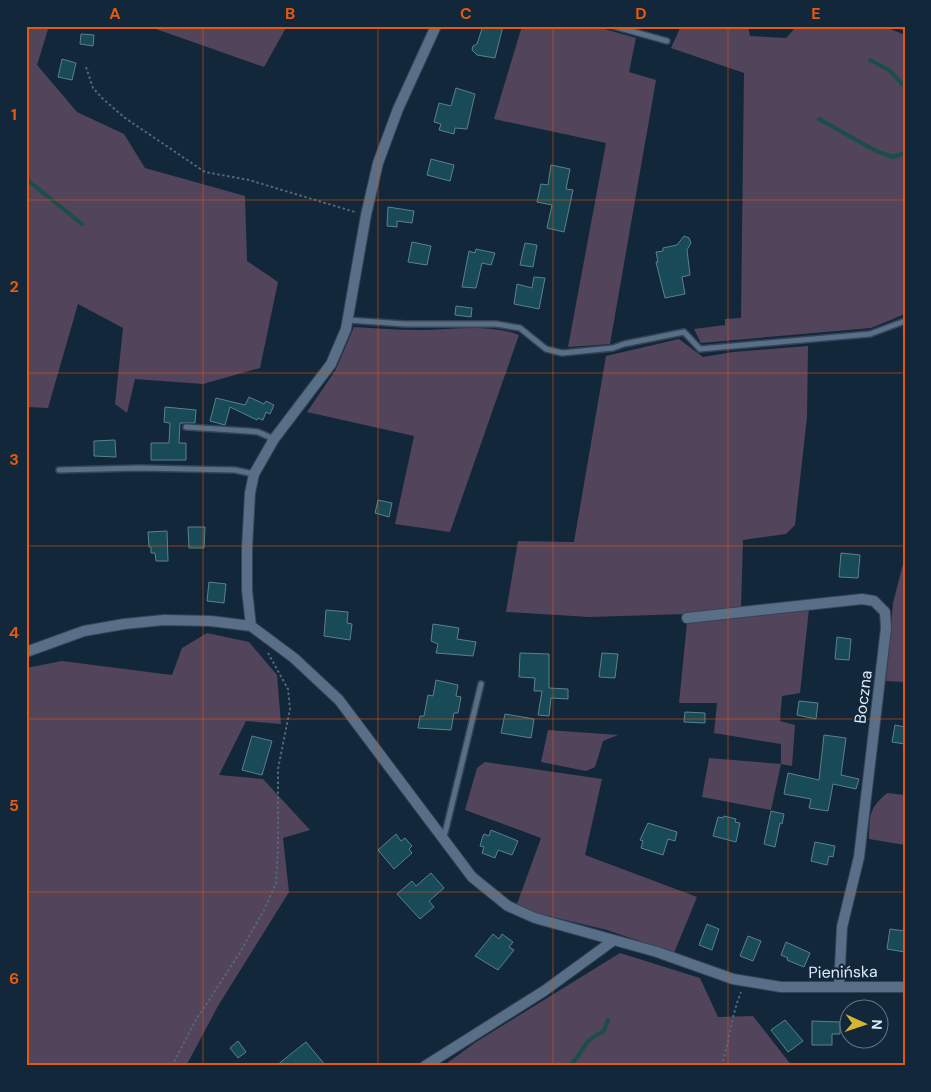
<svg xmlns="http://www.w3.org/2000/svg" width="931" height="1092" viewBox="0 0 931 1092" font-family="'DM Sans',sans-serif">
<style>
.green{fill:#52445b}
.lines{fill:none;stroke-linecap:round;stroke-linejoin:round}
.stream{stroke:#194e49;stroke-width:4}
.building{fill:#194a57;stroke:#5b818d}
.lane-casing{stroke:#354355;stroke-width:8}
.street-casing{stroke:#354355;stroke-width:12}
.path{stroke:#556678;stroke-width:2;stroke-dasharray:2.5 2.5;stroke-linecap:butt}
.lane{stroke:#586f87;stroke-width:5}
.street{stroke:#586f87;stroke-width:10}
.grid{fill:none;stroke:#e8590c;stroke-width:1;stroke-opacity:0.55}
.labels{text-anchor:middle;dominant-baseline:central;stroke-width:4.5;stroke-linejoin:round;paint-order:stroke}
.street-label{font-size:16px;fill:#dce9f6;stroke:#13273b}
.neatline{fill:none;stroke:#e8590c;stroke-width:2}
.grid-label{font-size:16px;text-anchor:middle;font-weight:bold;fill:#e8590c}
</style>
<rect width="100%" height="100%" fill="#13273b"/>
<path class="green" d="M 26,26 L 49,26 L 37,65 L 77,112 L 124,134 L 145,168 L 245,196 L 247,261 L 278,282 L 260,368 L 203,384 L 135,379 L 127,413 L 115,404 L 123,328 L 78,304 L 48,408 L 26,407 Z
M 136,26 L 287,26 L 264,67 L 156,29 Z
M 522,26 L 594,26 L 636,38 L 629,72 L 656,80 L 610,344 L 568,347 L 606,143 L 494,119 Z
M 681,26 L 748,26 L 750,36 L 786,38 L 797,26 L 883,26 L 905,35 L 905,314 L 871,328 L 701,343 L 694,329 L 725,325 L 725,319 L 741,318 L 744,73 L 671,48 Z
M 354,327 C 376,328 398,330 419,330 C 452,330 487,323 519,335 L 450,532 L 395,524 L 414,436 L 307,412 L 335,371 Z
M 679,339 L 703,357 L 733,352 L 808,346 L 807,417 L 795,525 L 786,534 L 743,540 L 741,608 L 686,614 L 589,617 L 506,612 L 518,541 L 574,542 L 606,356 Z
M 905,556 L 905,682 L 886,681 L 893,603 Z
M 809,609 L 800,693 L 782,696 L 780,721 L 795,725 L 792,766 L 781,764 L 771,810 L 702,797 L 709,758 L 781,764 L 781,744 L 714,733 L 717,703 L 679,703 L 687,623 Z
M 207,633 L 249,642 L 277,675 L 281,724 L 246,721 L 219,775 L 263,779 L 310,830 L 283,838 L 289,892 L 218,1006 L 186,1066 L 26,1066 L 26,767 L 28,765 L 26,668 L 62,661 L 172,675 L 182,648 Z
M 548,730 L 618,735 L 603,741 L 595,767 L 586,771 L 541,762 Z
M 485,762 L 602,779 L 585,855 L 697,897 L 674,953 L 607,930 L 532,912 L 517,904 L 541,838 L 465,810 L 477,768 Z
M 887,793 L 905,795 L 905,845 L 869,839 C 870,816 868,809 887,793 Z
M 620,953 L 700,978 L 718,1017 L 753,1016 L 792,1066 L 443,1066 L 476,1042 Z"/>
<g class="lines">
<path class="stream" d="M 870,60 L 889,70 L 905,87
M 819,119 L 876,151 L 893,157 L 905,153
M 26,179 L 82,224
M 570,1066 C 586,1049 580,1043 604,1031 L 608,1020"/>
</g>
<path class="building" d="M 483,26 L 503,26 L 495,58 L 477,55 L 472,50 L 473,46 L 477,44 Z
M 81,34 L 94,35 L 93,46 L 80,44 Z
M 62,59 L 76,63 L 72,80 L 58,77 Z
M 456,88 L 475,94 L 467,129 L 455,128 L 454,134 L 439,130 L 441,124 L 434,122 L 439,103 L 451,106 Z
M 431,159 L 454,165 L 450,181 L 427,175 Z
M 551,165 L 570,169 L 566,189 L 573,190 L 564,232 L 547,228 L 552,205 L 537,202 L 541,184 L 548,185 Z
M 388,207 L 414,211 L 412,223 L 397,221 L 397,227 L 387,226 Z
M 684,236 L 689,238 L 691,243 L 687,250 L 690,275 L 682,277 L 685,294 L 665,298 L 656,262 L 658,262 L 656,252 L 663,251 L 663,248 L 677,245 Z
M 412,242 L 431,246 L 427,265 L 408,262 Z
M 525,243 L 537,245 L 533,267 L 520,265 Z
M 476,249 L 495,253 L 491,265 L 482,263 L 476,288 L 462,287 L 469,251 L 475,253 Z
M 534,277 L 545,278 L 539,309 L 514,304 L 517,284 L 532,288 Z
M 456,306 L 472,308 L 471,317 L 455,315 Z
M 249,397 L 264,404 L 266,401 L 274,405 L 270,414 L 266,412 L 263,420 L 258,418 L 257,420 L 230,407 L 225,425 L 210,421 L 216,398 L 245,405 Z
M 165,407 L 196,410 L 195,423 L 180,423 L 179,443 L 186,443 L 186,460 L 151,460 L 151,443 L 169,443 L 170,423 L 164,422 Z
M 115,440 L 116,457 L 94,456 L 94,441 Z
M 378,500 L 392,503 L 389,517 L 375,513 Z
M 188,527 L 205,527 L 204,548 L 189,548 Z
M 167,531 L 168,561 L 156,561 L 155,553 L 151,553 L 151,547 L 149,547 L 148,532 Z
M 841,553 L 860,555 L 858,578 L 839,577 Z
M 209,582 L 226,584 L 224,603 L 207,601 Z
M 326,610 L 348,612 L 347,623 L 352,624 L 350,640 L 324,636 Z
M 433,624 L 459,628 L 457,639 L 476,642 L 473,656 L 436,653 L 438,644 L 431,641 Z
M 837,637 L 851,639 L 849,660 L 835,659 Z
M 520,653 L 549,654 L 549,688 L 568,689 L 568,699 L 551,698 L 549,716 L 538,715 L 542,691 L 534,691 L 535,678 L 519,677 Z
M 602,653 L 618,654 L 615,678 L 599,677 Z
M 436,680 L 458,685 L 456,696 L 461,697 L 458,713 L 454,713 L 451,730 L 418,728 L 420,716 L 424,716 L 428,695 L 433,696 Z
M 799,701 L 818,703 L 816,719 L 797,715 Z
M 685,712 L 705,713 L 705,723 L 684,722 Z
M 505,714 L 534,719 L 531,738 L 501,733 Z
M 895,725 L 905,727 L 905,744 L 892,742 Z
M 824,735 L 846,738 L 841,775 L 859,779 L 856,789 L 833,784 L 828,811 L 809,808 L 811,799 L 784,794 L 788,773 L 819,780 Z
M 252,736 L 272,741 L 262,775 L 242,770 Z
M 771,811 L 784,814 L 782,824 L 780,823 L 775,847 L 764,844 Z
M 724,816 L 736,819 L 735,822 L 740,823 L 736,842 L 713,836 L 718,817 L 723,818 Z
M 648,823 L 677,832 L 675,841 L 668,839 L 663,855 L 641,848 L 643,841 L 640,840 Z
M 491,830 L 518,841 L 512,855 L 498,850 L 495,858 L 482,853 L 484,847 L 480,846 L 483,836 L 484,834 L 489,836 Z
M 396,834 L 401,841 L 405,838 L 412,846 L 409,849 L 412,853 L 394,869 L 378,850 Z
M 815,842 L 835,846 L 833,857 L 829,856 L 827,865 L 811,861 Z
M 431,873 L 444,888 L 429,901 L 434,907 L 420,919 L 397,894 L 412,881 L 416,886 Z
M 707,924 L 719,929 L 712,950 L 699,945 Z
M 890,929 L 905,931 L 905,952 L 887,949 Z
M 493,934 L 499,939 L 502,934 L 513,942 L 509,947 L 514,950 L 498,970 L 475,956 Z
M 748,936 L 761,941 L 753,961 L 740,956 Z
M 786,942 L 810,953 L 804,967 L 787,960 L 788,958 L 781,955 Z
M 785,1020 L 803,1041 L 788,1052 L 771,1030 Z
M 812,1021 L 840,1022 L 840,1034 L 832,1034 L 832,1045 L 812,1045 Z
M 238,1041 L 246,1052 L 238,1058 L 230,1048 Z
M 306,1042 L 326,1066 L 276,1066 L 302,1045 Z"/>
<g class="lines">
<defs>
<path id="lane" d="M 613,26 L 667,41
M 903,26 L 905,27
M 348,320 L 405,324 L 496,324 L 520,328 L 546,349 L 562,353 L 613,348 L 624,344 L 684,332 L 700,349 L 870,334 L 905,321
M 186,427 L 248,431 L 258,432 L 274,439
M 59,470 L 139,468 L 235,470 L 254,474
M 442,837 L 445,833 L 481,684"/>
<path id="street" d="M 687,618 L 862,599 L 874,601 L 885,612 L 886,628 L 859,857 L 842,927 L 839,987
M 251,626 L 247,590 L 247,548 L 250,493 L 254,474 L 274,439 L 331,364 L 346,329 L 366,215 L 378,163 L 398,109 L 436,26
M 26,652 L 84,631 L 124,624 L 164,620 L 211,621 L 251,626 L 294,658 L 339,700 L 472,877 L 508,906 L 535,918 L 657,952 L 733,979 L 781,987 L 905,987
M 425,1066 L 544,991 L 614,940"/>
</defs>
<use href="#lane" class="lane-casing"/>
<use href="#street" class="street-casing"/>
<path class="path" d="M 86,67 L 93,88 L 103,99 L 125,118 L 205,172 L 249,180 L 355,212
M 172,1066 L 194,1023 L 239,954 L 264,910 L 276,883 L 278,849 L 278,769 L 290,709 L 288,689 L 268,653
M 721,1066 C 730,1041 731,1016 741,992"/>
<use href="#lane" class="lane"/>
<use href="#street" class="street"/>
</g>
<path class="grid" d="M 203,26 L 203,1066M 378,26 L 378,1066M 553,26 L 553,1066M 728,26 L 728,1066M 26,200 L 905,200M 26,373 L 905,373M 26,546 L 905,546M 26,719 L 905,719M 26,892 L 905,892"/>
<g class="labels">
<g class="street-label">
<text transform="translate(863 697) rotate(-83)">Boczna</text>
<text transform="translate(843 972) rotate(-1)">Pienińska</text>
</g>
</g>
<rect width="931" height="1092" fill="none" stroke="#13273b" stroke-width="55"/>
<g transform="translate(864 1024) rotate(93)"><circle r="24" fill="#13273b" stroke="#637586"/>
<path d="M0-4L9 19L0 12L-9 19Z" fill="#d5b534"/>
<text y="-8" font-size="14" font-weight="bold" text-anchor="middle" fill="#dce9f6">N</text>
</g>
<rect x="28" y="28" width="876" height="1036" class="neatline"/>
<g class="grid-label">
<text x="115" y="19">A</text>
<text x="290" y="19">B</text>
<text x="466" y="19">C</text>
<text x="641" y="19">D</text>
<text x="816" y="19">E</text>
<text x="14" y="120">1</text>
<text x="14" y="292">2</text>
<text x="14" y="465">3</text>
<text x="14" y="638">4</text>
<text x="14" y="811">5</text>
<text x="14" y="984">6</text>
</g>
</svg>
